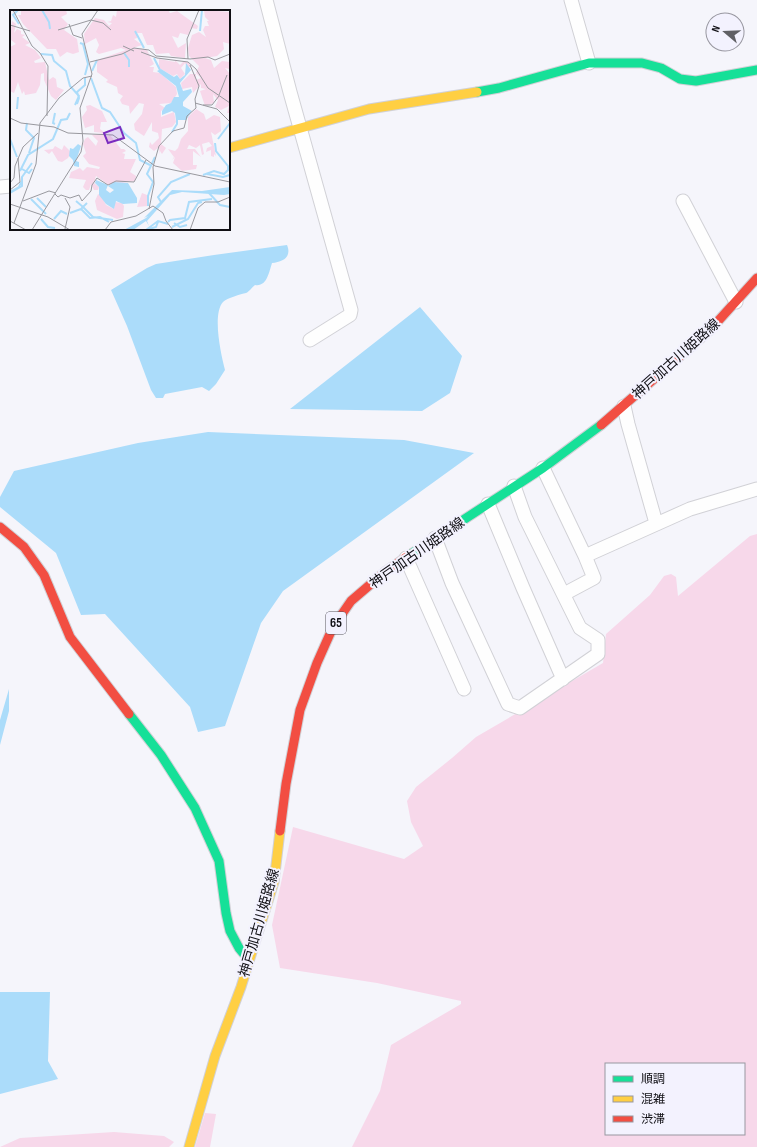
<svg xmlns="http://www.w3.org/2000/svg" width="757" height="1147" viewBox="0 0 757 1147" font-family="'Sofia Sans Condensed','Noto Sans JP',sans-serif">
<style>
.green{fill:#f7d8ea;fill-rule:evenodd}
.water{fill:#abdcfa}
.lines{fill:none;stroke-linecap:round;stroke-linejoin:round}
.street-casing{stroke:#d1d1d6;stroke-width:15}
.fast-casing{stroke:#d1d1d6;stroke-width:11}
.slow-casing{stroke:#d1d1d6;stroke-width:11}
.jam-casing{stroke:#d1d1d6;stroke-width:11}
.street{stroke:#fefefe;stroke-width:13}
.fast{stroke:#16e098;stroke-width:9}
.slow{stroke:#ffcf43;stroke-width:9}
.jam{stroke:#f24e42;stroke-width:9}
.labels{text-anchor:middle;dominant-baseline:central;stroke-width:4;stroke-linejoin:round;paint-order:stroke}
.shield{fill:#f3f2fe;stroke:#54535a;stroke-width:1}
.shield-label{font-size:13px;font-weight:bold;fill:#100f14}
.street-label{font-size:14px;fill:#100f14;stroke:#f3f2fe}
.inset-river{fill:none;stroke:#abdcfa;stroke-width:2}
.inset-road{fill:none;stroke:#99999f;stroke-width:1}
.view{fill:#7b2cbf;fill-opacity:0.15;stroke:#7b2cbf;stroke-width:2}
.inset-edge{fill:none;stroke:#100f14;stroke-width:2}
</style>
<rect width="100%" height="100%" fill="#f5f5fb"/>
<path class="green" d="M 757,534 L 757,1147 L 352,1147 L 380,1091 L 391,1045 L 461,1004 L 461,1001 L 377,983 L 280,968 L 272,925 L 293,827 L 404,859 L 423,846 L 411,822 L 407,801 L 416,787 L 452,758 L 476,737 L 603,663 L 606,634 L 650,595 L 664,576 L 671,574 L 676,577 L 678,596 L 750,536 ZM 606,1064 L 744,1064 L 744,1134 L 606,1134 Z
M 205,1113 L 216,1114 L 210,1147 L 195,1147 Z
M 114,1132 L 164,1136 L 174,1142 L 169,1147 L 0,1147 L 20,1138 Z"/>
<path class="water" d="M 287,245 C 292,257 283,262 272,263 C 269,272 267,287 255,285 C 252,287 249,292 246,293 C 241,294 227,298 223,302 C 212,314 221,355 225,370 L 216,384 L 209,391 L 202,387 L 165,394 L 163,398 L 156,398 L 151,390 L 127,326 L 111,290 L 147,268 L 156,264 L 214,255 Z
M 420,307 L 462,356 L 450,393 L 422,411 L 290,409 Z
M 208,432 L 404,440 L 474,453 L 283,591 L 261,623 L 225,726 L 198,732 L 190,707 L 105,614 L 81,615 L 56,553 L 0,507 L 0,497 L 14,471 L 138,443 Z
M 9,689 L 9,711 L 0,745 L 0,720 Z
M 0,992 L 50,992 L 48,1061 L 58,1079 L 0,1094 Z"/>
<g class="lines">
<defs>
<path id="street" d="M 266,0 L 290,92 L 351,310 L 350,315 L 310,340
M 571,0 L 589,63
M 0,187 L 11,186
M 683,201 L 736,302
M 624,406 L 628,424 L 656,523
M 543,468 L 585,556 L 690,509 L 757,489
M 488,504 L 523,588 L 563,679
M 435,538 L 452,583 L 508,704 L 520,708 L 598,654 L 598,640 L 580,628 L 525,517 L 514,486
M 406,558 L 464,689
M 564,594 L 594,578 L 585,556"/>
<path id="fast" d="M 477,92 L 499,88 L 589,63 L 642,63 L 661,68 L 680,79 L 696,81 L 757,70
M 411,554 L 543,468 L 601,425
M 129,714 L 161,755 L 195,808 L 219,861 L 226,913 L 230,931 L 239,948 L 249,960"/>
<path id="slow" d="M 229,148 L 369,109 L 477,92
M 189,1147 L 215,1056 L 241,987 L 274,882 L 280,831"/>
<path id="jam" d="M 601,425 L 710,330 L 757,278
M 0,527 L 24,547 L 44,575 L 70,637 L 129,714
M 280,831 L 286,784 L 300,710 L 317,663 L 333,627 L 351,601 L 386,571 L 411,554"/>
</defs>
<use href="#street" class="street-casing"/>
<use href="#fast" class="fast-casing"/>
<use href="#slow" class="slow-casing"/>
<use href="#jam" class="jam-casing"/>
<use href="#street" class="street"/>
<use href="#fast" class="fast"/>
<use href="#slow" class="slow"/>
<use href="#jam" class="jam"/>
</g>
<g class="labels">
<rect class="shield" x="326" y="612" width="20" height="22" rx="3"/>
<g class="shield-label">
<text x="336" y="623">65</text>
</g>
<g class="street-label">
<text transform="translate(676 359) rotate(-42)">神戸加古川姫路線</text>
<text transform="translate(417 553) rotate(-35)">神戸加古川姫路線</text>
<text transform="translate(259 923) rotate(-74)">神戸加古川姫路線</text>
</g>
</g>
<g transform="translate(10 10)">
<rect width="220" height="220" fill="#f5f5fb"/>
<path d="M 11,0 L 56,0 L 57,4 L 51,7 L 58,14 L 54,20 L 67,29 L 69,42 L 63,44 L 57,42 L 50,47 L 46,39 L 37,39 L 13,14 L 8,5 L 11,5 ZM 107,0 L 158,0 L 160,3 L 167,1 L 188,16 L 187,19 L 181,18 L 178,25 L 170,23 L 168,28 L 162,26 L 168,38 L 176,33 L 175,48 L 161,46 L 159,43 L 146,44 L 143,35 L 137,35 L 132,23 L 127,23 L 127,28 L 124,29 L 132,35 L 123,38 L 137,40 L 144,54 L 139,57 L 144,57 L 143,62 L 150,63 L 166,77 L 167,84 L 161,93 L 149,94 L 155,98 L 151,101 L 151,107 L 164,102 L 166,112 L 162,117 L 152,119 L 151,134 L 156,138 L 152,144 L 150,141 L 150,145 L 149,137 L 144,141 L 139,137 L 140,132 L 142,135 L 149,128 L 148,123 L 142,121 L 142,112 L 134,126 L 125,120 L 124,114 L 132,104 L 134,94 L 129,93 L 120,104 L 119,96 L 112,94 L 110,90 L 113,86 L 108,83 L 107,77 L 96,72 L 98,70 L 87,62 L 87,50 L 116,40 L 111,38 L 89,44 L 86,42 L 89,35 L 86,28 L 75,34 L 74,24 L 85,8 L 94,10 L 99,16 L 102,13 L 97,12 L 101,11 L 103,5 L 106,7 ZM 194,0 L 220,2 L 220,34 L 213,32 L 214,39 L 207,46 L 195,48 L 201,50 L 204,58 L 212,51 L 220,52 L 219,59 L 215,58 L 220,64 L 220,103 L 217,103 L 219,96 L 211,100 L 205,97 L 208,90 L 203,84 L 204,93 L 195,96 L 190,81 L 196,79 L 191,78 L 191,74 L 183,83 L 182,77 L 172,79 L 171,73 L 180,64 L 186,64 L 186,70 L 191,68 L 186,63 L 189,56 L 179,46 L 178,38 L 182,25 L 189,22 L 196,27 L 193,20 L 195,16 L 199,16 L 197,11 L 199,11 L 195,7 ZM 2,11 L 6,14 L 4,23 L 7,19 L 11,21 L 11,24 L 15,25 L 12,27 L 20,33 L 15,35 L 25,40 L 31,48 L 24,51 L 25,53 L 35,52 L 39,70 L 43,67 L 46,69 L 47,77 L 54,80 L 46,90 L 41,86 L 34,70 L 34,63 L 31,64 L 30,75 L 26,83 L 15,85 L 14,81 L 12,84 L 8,72 L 4,83 L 0,81 L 0,37 L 6,34 L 0,29 ZM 149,49 L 165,52 L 165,50 L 170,55 L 174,51 L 179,53 L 181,57 L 177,57 L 175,53 L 171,58 L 175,64 L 170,69 L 167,64 L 163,66 L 149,58 ZM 80,95 L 92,101 L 97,112 L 91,112 L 90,119 L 95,123 L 96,127 L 100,125 L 111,139 L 114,139 L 116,141 L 112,143 L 115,144 L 114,149 L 126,149 L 120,162 L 126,166 L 125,171 L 99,175 L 86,166 L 84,173 L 89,177 L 88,180 L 84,180 L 81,174 L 79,180 L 76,180 L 73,177 L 76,170 L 59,168 L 61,162 L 70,158 L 73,161 L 77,157 L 89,159 L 90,157 L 79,154 L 73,146 L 76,143 L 73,134 L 75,129 L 78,127 L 86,136 L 88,131 L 82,125 L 94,123 L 84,122 L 84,115 L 75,118 L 72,107 L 77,100 L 76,96 ZM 186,99 L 194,104 L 196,110 L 204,105 L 210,107 L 211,121 L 205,125 L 201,122 L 206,146 L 204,144 L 204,147 L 201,146 L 201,140 L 196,142 L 197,138 L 202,136 L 199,132 L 192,134 L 194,144 L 192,145 L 190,135 L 186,138 L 179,135 L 177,139 L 185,139 L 191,147 L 183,141 L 183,155 L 187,155 L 186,159 L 172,161 L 163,153 L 165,147 L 162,150 L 164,147 L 158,139 L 165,141 L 168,138 L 171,129 L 178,121 L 178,107 ZM 54,135 L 61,142 L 58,148 L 52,152 L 48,151 L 42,141 L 39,144 L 34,140 L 43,139 L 45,136 L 52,140 ZM 132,183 L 137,185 L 138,196 L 127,197 ZM 88,184 L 92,187 L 96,195 L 104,199 L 105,192 L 112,193 L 114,196 L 113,207 L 107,209 L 87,200 L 85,191 Z" fill="#f7d8ea"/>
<path d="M 176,53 L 181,60 L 170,73 L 173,81 L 181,79 L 182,82 L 173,92 L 173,96 L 182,101 L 176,110 L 166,110 L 165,103 L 162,101 L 152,105 L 152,101 L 156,95 L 161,93 L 164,87 L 169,87 L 166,76 L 147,61 L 151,59 L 164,67 L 167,65 L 170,69 L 175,65 ZM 68,134 L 71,136 L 66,151 L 69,152 L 69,157 L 64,156 L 63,150 L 59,146 L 60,138 L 63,139 ZM 86,170 L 98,175 L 96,180 L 100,183 L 104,180 L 98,176 L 104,172 L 118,173 L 127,188 L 127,193 L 113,194 L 106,191 L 104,199 L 96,194 L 89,185 L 89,177 L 85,173 ZM 220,177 L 220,184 L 214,185 L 172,182 L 160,185 L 137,211 L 139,216 L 136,211 L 123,220 L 114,220 L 136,208 L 138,206 L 134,208 L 162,180 L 192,181 Z" fill="#abdcfa"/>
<path class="inset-river" d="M 8,0 L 3,5 L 9,14M 32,0 L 39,12 L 40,19M 125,21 L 134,38M 190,21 L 192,0M 70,33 L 73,34 L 78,54 L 75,65M 114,43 L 119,50 L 119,57M 31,44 L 42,45 L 44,51 L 56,61 L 60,76 L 69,86 L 65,95M 144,48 L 150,60M 82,61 L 87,50M 81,68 L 92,98 L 100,102 L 114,123 L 126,133 L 130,150 L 140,155M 67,94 L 69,88 L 67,82 L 75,75 L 75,68M 7,99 L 8,87M 17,113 L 16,120 L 24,128 L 19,143M 45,114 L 43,113 L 45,103M 162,122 L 167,114 L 167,109M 0,129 L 7,147M 208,129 L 220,113M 12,159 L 19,163 L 22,159M 10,161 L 18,145 L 43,129 L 51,110 L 57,109 L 60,103M 197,164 L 213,167 L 220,165M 193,165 L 204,161 L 214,164 L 218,160 L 218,156 L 206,141 L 205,133M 0,182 L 9,177 L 11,172M 0,183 L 12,176 L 12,167 L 22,153M 199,183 L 210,195 L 220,197M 27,188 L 36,197M 21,189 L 36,204M 66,191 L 73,197 L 77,193M 151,192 L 148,187 L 161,172 L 180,164M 138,196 L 138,186 L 143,172 L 137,164 L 145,147M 70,200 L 73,197 L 83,207 L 103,210M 60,203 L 71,199 L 80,208 L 90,207 L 99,212M 31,209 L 38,217 L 45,218M 44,209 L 51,201 L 57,204M 158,212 L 160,210 L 175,208 L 179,192 L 202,189M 164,213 L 170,217 L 177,215M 162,217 L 178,209 L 188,193 L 192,192M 139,219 L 146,217 L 148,212M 136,220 L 148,211 L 158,214"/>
<path class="inset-road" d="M 3,0 L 22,36 L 30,43 L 38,56 L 37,106M 59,14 L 63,25 L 72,28M 0,15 L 20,21M 48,20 L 81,10 L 93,13 L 101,20M 113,36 L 124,41M 131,42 L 147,48 L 178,52 L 186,59 L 198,78 L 220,93M 178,49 L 177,29 L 189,0M 80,52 L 112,44 L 124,38 L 139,40 L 146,46 L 180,49 L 198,47 L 205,50 L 220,44M 209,85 L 217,65M 185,93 L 207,99 L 220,112M 193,95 L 202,95 L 209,86M 0,108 L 11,113 L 44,117 L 58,123 L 103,125 L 145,156 L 220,172M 0,173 L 4,168 L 5,156 L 13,137 L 28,123M 0,180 L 10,172 L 8,148M 45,184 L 48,187 L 51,185 L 60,188 L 69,185 L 72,191 L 81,181 L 82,175 L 87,168 L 98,175 L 106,171 L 124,172 L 136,150M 55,188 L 60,197 L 55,219M 13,191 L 39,181 L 46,183M 0,194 L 38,207 L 60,220M 139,199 L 144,174 L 143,157 L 149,136 L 163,121 L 174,118 L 177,106 L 186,98 L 185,89 L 189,76 L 180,55M 0,211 L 16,220M 4,213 L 26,154 L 30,113 L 49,88 L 73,68 L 82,66M 22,220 L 71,142 L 73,131 L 70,98 L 82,64 L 72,24 L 88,0M 95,220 L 101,212 L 126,206 L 143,196 L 153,203 L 156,211 L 163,220M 180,220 L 188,198 L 195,192 L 208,192 L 220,187"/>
<path class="view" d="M 110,117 L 114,128 L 98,133 L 94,123 Z"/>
<rect width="220" height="220" class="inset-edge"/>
</g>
<rect x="605" y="1063" width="140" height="72" fill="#f3f2fe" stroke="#9897a0"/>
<rect x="613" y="1076" width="20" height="6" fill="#16e098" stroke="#9897a0"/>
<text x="641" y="1083" font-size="12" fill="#100f14">順調</text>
<rect x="613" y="1096" width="20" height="6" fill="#ffcf43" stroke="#9897a0"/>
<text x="641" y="1103" font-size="12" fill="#100f14">混雑</text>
<rect x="613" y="1116" width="20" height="6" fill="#f24e42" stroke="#9897a0"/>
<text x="641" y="1123" font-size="12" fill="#100f14">渋滞</text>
<g transform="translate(725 32) rotate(289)"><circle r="19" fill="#f3f2fe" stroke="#9897a0"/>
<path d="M0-3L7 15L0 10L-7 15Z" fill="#606065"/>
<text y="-6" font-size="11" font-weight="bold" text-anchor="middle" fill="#100f14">N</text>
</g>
</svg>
